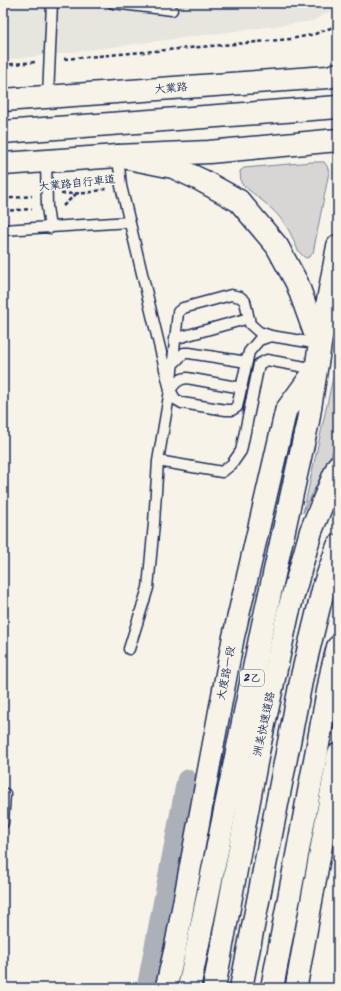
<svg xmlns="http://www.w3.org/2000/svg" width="341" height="991" viewBox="0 0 341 991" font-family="Sriracha,'LXGW WenKai TC',sans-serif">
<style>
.built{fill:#e6e5de}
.green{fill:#d7d6d4;stroke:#798299}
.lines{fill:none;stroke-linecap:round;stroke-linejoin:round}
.canal{stroke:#acb0b9;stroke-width:21}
.service-casing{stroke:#1b2f5e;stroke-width:13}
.minor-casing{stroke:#1b2f5e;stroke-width:24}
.secondary-casing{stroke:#1b2f5e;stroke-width:25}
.primary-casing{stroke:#1b2f5e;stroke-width:25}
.trunk-casing{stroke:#1b2f5e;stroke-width:25}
.path{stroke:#1b2f5e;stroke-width:2.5;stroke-dasharray:4 3;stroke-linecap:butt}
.service{stroke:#f7f3e8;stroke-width:10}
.minor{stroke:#f7f3e8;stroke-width:21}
.secondary{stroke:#f7f3e8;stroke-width:22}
.primary{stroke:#f7f3e8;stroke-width:22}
.trunk{stroke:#f7f3e8;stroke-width:22}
.labels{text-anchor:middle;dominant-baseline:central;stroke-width:3.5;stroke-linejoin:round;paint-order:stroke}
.shield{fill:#f7f3e8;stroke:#5d6a87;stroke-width:1}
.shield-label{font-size:10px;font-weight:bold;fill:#1b2f5e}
.street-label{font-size:11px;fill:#1b2f5e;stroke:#f7f3e8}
</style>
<rect width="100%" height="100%" fill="#f7f3e8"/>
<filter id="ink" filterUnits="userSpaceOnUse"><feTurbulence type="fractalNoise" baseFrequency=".025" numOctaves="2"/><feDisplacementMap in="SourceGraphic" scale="8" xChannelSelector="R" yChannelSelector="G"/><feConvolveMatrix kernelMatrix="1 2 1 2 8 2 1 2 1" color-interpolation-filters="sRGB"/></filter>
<g filter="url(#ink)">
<path class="built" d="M 3,3 L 338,3 L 338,7 L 313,21 L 57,54 L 3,60 Z"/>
<path class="green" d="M 312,162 L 324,162 L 327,166 L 329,172 L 313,253 L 309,257 L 306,258 C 296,253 294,238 288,229 C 275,207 258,199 241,183 L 240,171 L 244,168 Z
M 338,355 L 338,440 L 303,513 Z"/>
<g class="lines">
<path class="canal" d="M 147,988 L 187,780"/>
<defs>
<path id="service" d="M 113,3 L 172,10
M 48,97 L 52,3
M 118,156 L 121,186 L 170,390 L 158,461 L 154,523 L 148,588 L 129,649
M 46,161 L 47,207 L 50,228
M 3,230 L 130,222
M 271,336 L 259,340 L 249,352 L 237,407 L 232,410 L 226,410 L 182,403 L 175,399 L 170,390 L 178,312 L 183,308 L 231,295 L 240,297 L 245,301 L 250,324 L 259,332 L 271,336 L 320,344
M 174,339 L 249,318
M 172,365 L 184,353 L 189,353 L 247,362
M 170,390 C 175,383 178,379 187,378 L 242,388
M 158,461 L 222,472 L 232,464 L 241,451 L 259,364 L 267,360 L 316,369
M 3,793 L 5,794 L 3,823"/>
<path id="minor" d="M 166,988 L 175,949 L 233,639 L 286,410 L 316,369
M 296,988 L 338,754"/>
<path id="secondary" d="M 3,100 L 328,77 L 338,74
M 3,164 L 118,156 L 209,152 L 338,140"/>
<path id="primary" d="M 118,156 L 173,167 L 201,180 L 239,201 L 277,246 L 297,283 L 319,344
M 189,988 L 262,629 L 308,421 L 320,344 L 338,246
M 272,988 L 332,670 L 338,647"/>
<path id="trunk" d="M 3,132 L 338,107
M 214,988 L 258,752 L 288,613 L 311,531 L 338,466
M 241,988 L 302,676 L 324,586 L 338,546"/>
</defs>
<use href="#service" class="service-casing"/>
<use href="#minor" class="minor-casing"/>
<use href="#secondary" class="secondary-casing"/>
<use href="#primary" class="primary-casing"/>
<use href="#trunk" class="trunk-casing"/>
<path class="path" d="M 64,59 L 291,39 L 315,34 L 338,25
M 3,65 L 35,62
M 61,194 L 87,193 L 106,189
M 3,199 L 32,196
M 63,206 L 77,193
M 3,211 L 32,209"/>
<use href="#service" class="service"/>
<use href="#minor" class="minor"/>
<use href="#secondary" class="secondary"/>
<use href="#primary" class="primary"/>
<use href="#trunk" class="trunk"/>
</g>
</g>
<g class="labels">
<rect class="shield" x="240" y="670" width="24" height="16" rx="3"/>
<g class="shield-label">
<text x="252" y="678">2乙</text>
</g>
<g class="street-label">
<text transform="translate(171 88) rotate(-4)">大業路</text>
<text transform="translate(77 183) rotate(-6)">大業路自行車道</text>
<text transform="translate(226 673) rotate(-79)">大度路一段</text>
<text transform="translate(264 724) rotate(-78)">洲美快速道路</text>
</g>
</g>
<rect width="341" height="991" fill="none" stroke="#f7f3e8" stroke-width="16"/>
<rect x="8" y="8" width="325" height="975" fill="none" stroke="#1b2f5e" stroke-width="1.5" filter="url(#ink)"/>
</svg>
